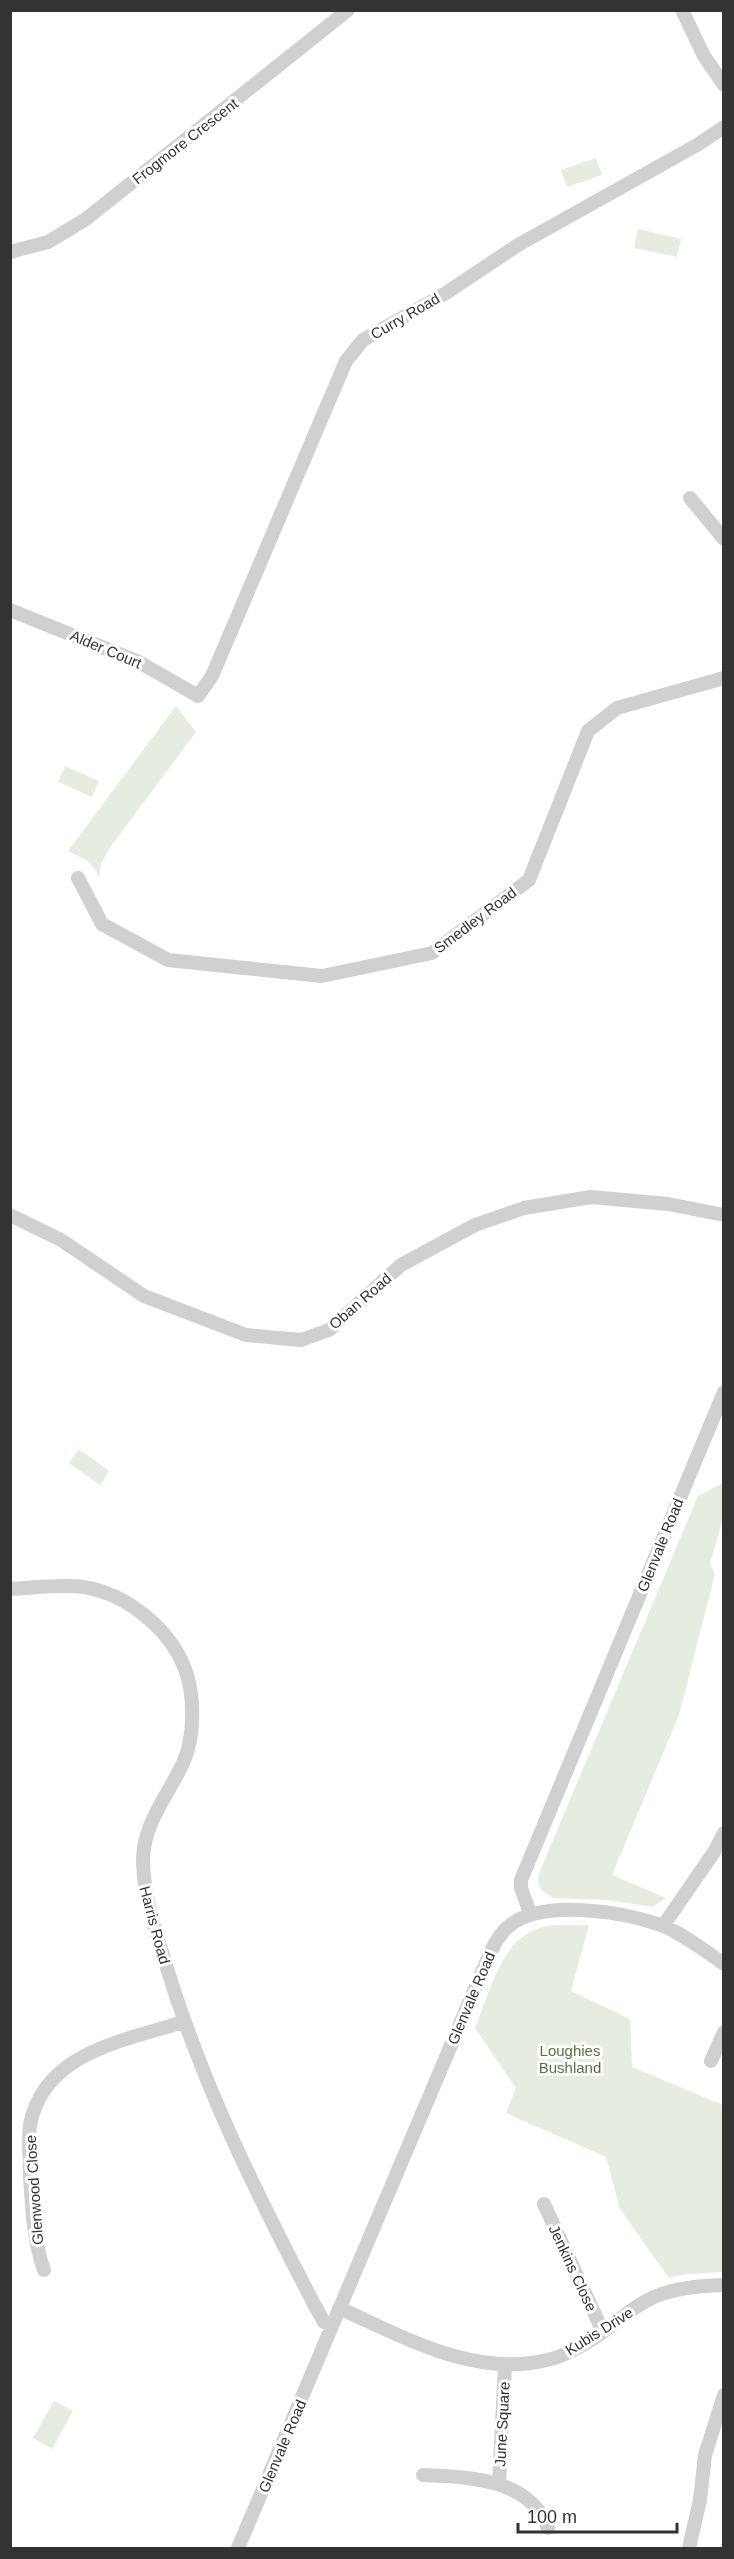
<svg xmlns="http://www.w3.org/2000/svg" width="734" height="2559" viewBox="0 0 734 2559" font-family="Helvetica,sans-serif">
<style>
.green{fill:#e6ecdf}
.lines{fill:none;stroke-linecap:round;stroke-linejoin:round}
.minor{stroke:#d0d0d0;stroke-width:14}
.labels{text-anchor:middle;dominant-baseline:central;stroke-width:6;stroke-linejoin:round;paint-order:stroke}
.street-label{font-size:15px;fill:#333;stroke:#fff}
.park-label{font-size:15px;fill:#56703f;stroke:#fff}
</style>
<rect width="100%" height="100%" fill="#fff"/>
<path class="green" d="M 596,158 L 602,175 L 567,187 L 561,170 Z
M 638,229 L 681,239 L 677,257 L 634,248 Z
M 176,706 L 196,732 L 108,850 L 101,864 L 99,879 C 95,862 82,858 68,851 Z
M 65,766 L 99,781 L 92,797 L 58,782 Z
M 79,1449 L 109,1471 L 100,1485 L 69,1463 Z
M 723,1483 L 723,1519 L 710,1564 L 715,1574 L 679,1715 L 612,1875 L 666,1898 L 653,1907 L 608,1900 L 553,1898 L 541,1890 L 538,1880 L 540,1871 L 698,1496 Z
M 554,1925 L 589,1925 L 571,1991 L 630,2019 L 632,2067 L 723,2105 L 723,2272 L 688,2274 L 669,2278 L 620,2209 L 606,2157 L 506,2113 L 516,2088 L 475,2028 C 493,1986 502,1930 554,1925 Z
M 54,2401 L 73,2411 L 52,2449 L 33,2438 Z"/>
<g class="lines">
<path class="minor" d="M 682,10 L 704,56 L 724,85
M 10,252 L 48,242 L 86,219 L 348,10
M 690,498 L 724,539
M 10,610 L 139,662 L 198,696 L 212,676 L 346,361 L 363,340 L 446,293 L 518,245 L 697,145 L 724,127
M 78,878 L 102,924 L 168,960 L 322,976 L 432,953 L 529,880 L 588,731 L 617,708 L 724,678
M 10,1215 L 61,1240 L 144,1296 L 246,1335 L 301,1340 L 329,1330 L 401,1265 L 475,1225 L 524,1208 L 591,1197 L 668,1204 L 724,1215
M 10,1589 C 34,1588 60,1584 83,1587 C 126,1593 170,1629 185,1669 C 195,1696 195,1737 183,1763 C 169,1794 142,1825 143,1862 C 144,1899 156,1933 167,1968 C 203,2086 257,2195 314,2304 L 324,2322 L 332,2325
M 530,1913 L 521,1888 L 521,1880 L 724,1392
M 663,1926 L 714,1852 L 724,1833
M 711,2061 L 724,2032
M 544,2204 L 603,2332
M 44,2270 C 33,2239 32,2208 30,2175 C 30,2159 28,2141 30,2125 C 44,2052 124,2041 183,2022
M 339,2308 C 404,2337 474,2378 547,2360 C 566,2356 583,2345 600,2334 C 616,2323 630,2309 648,2300 C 670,2288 699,2286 724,2285
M 423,2475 C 469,2477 529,2478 548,2528
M 499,2483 L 505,2366
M 238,2548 L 485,1965 C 491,1951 497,1936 509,1926 C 542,1898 623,1912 661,1925 C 682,1933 705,1951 724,1964
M 689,2548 L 700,2500 L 705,2455 L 724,2395"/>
</g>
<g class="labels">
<g class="street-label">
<text transform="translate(185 141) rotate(-38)">Frogmore Crescent</text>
<text transform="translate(405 316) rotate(-30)">Curry Road</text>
<text transform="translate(106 649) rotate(23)">Alder Court</text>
<text transform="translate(475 920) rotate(-37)">Smedley Road</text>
<text transform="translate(360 1301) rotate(-41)">Oban Road</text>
<text transform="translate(660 1545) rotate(-68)">Glenvale Road</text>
<text transform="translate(155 1925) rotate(75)">Harris Road</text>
<text transform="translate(471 1998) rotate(-67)">Glenvale Road</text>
<text transform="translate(34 2190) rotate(-94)">Glenwood Close</text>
<text transform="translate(573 2268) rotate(65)">Jenkins Close</text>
<text transform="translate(599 2331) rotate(-32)">Kubis Drive</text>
<text transform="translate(502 2424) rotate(-87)">June Square</text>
<text transform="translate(282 2446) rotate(-67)">Glenvale Road</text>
</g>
<g class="park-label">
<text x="570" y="2050">Loughies<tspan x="570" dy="17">Bushland</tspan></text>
</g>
</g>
<rect width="734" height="2559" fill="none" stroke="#333333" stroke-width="24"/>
<path d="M518 2523v9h159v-9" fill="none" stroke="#333333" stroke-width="3"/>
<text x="527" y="2523" font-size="18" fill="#333333" stroke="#ffffff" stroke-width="4.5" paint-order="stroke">100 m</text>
</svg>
